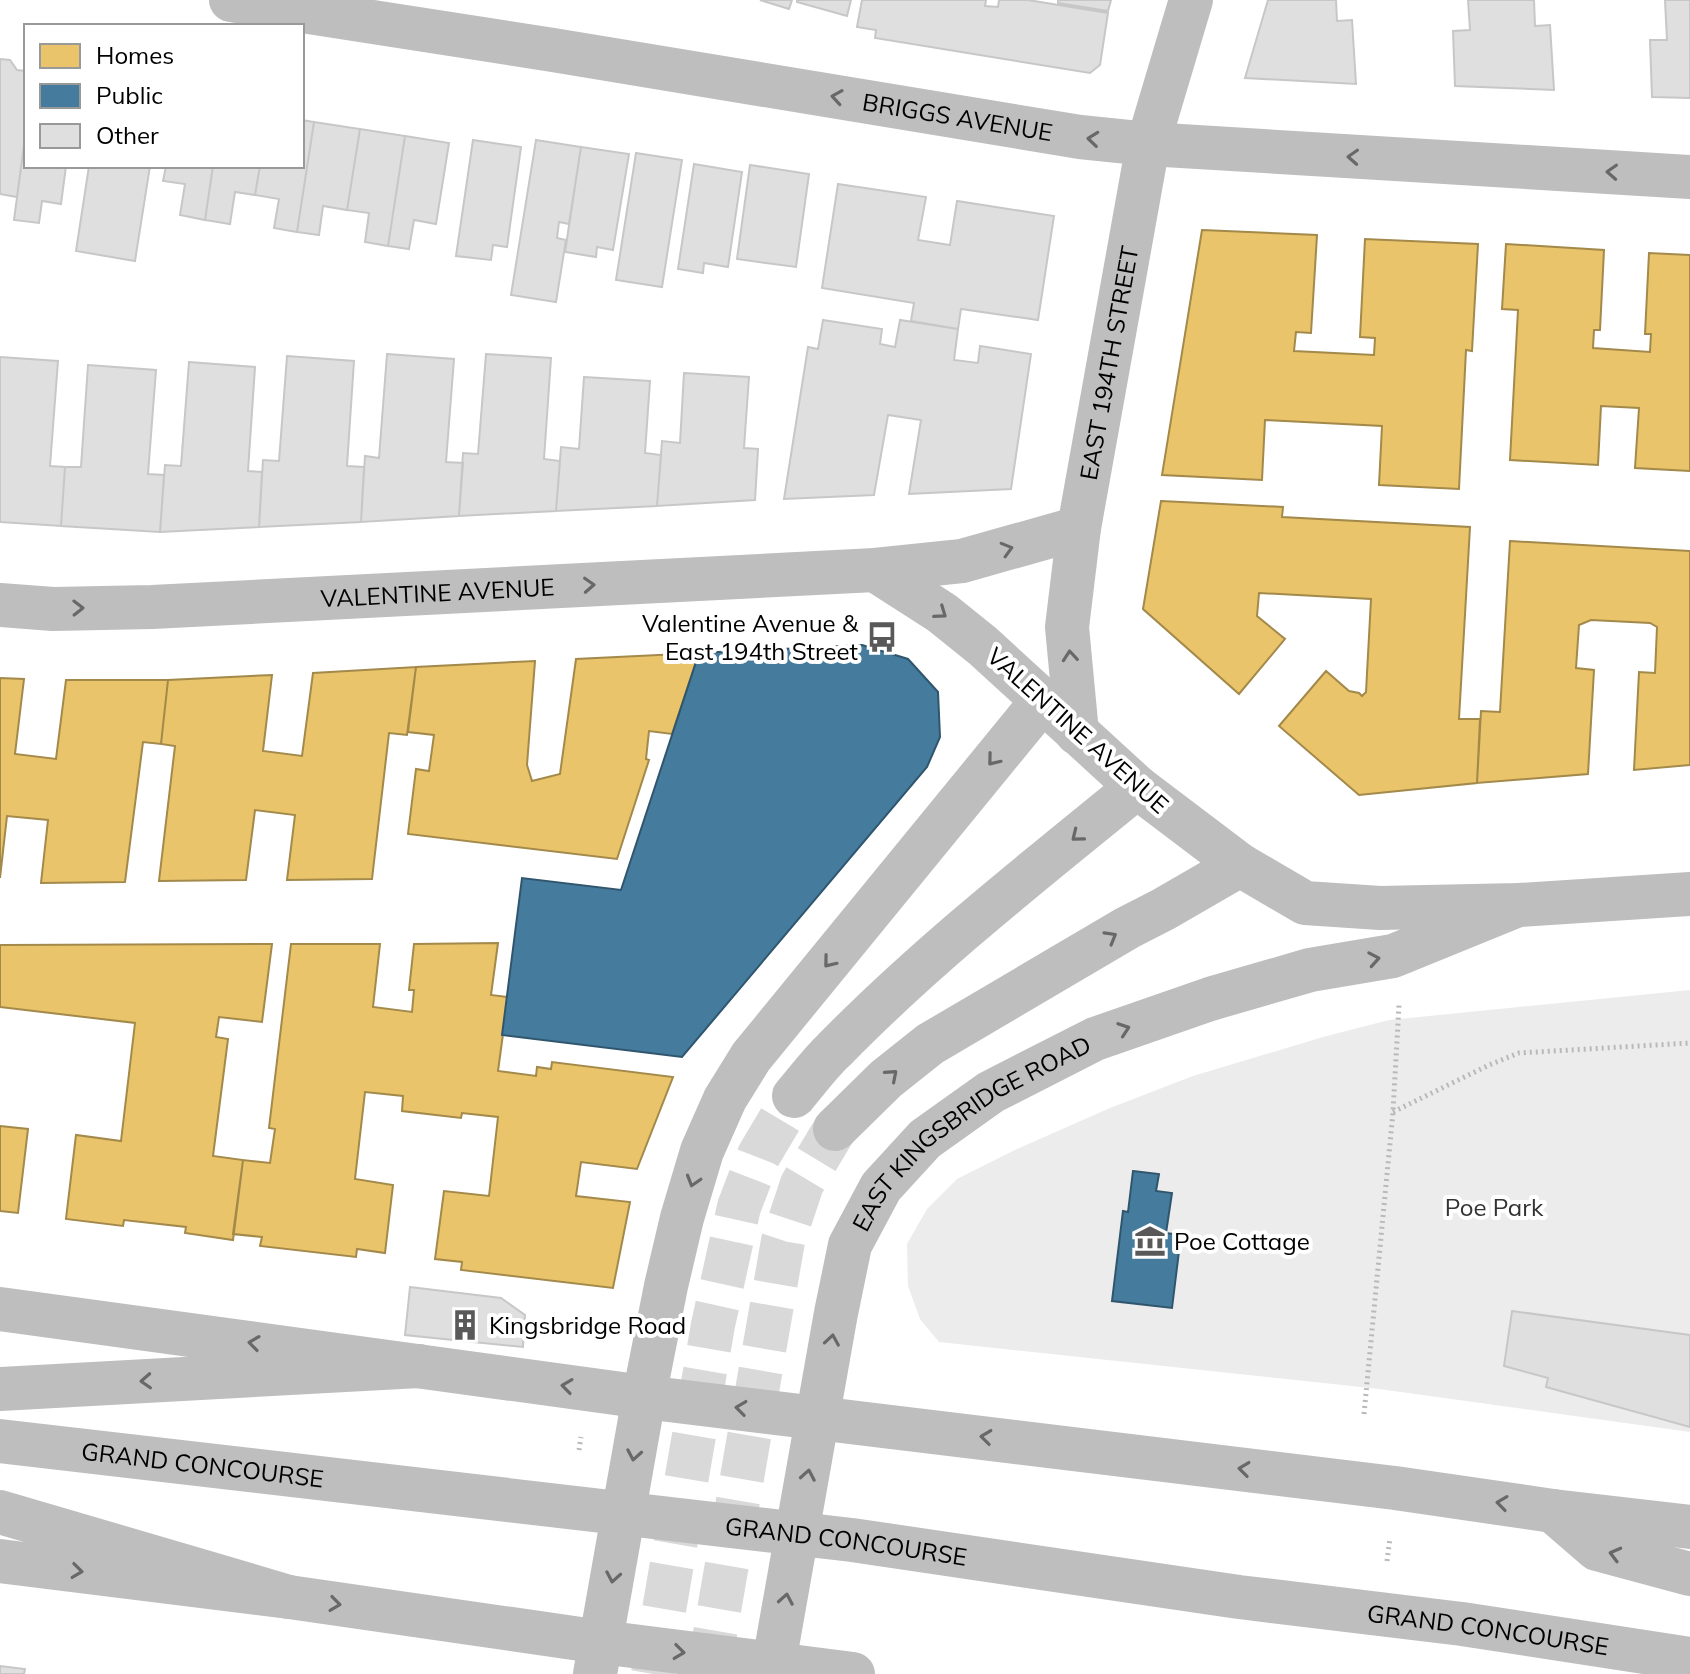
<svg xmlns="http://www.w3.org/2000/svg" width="1690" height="1674" viewBox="0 0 1690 1674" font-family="Mulish,sans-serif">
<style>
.green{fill:#ececec}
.homes{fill:#e9c46a;stroke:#a3894a;stroke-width:2}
.public{fill:#457b9d;stroke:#30566e;stroke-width:2}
.building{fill:#dfdfdf;stroke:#c7c7c7;stroke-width:2}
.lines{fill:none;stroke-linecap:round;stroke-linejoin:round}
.major-tunnel{stroke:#d9d9d9;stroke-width:44;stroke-dasharray:44 22;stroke-linecap:butt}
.path{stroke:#b9b9b9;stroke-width:5;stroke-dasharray:2 4;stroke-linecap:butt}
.minor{stroke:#bebebe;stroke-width:44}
.major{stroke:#bebebe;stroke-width:44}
.oneway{stroke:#686868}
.labels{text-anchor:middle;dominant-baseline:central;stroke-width:8;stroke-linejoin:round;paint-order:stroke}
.street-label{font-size:24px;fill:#000;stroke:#fff}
.poi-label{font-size:24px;fill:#000;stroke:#fff;text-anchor:start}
.park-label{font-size:24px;fill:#333;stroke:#fff}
</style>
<rect width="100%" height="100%" fill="#fff"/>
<path class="green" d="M 1690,990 L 1690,1432 L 1379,1389 L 939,1342 L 920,1319 L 908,1286 L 907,1244 L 927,1209 L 957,1179 L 1017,1149 L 1110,1108 L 1193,1076 L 1323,1037 L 1389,1020 Z"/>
<path class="homes" d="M 1202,230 L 1317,235 L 1311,333 L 1296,332 L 1294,351 L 1374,355 L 1375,338 L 1360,337 L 1365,239 L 1478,244 L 1472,351 L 1466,350 L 1459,489 L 1379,485 L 1382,426 L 1265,420 L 1262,480 L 1162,475 Z
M 1506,244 L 1604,250 L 1600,330 L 1594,330 L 1593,348 L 1650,352 L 1651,334 L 1645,334 L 1649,253 L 1690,255 L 1690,471 L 1635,468 L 1639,408 L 1601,406 L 1598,465 L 1510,460 L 1518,310 L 1502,309 Z
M 1161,501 L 1283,507 L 1282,517 L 1470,527 L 1459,719 L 1480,719 L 1477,783 L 1359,795 L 1279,726 L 1326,671 L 1349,691 L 1359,693 L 1362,696 L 1366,692 L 1371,599 L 1259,593 L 1257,616 L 1285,639 L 1239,694 L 1143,609 Z
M 1510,541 L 1690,551 L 1690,765 L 1634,770 L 1639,672 L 1655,673 L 1657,627 L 1650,623 L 1591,620 L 1579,625 L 1576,668 L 1594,670 L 1588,774 L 1477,783 L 1481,711 L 1500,712 Z
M 699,653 L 672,734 L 649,731 L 646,759 L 649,760 L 617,859 L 408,834 L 416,769 L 429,771 L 434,735 L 408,732 L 416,667 L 535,661 L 527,765 L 532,781 L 560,774 L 576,659 Z
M 416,667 L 407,735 L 389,733 L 372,879 L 287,880 L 295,815 L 255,810 L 246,880 L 159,881 L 175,746 L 161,744 L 168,680 L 272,675 L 263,751 L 302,756 L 313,673 Z
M 0,678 L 24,679 L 15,754 L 56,759 L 66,680 L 168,680 L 161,744 L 143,742 L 125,882 L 41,883 L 48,820 L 7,816 L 0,878 Z
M 498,943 L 491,995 L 508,997 L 498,1071 L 536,1076 L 537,1067 L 551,1069 L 552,1062 L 673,1077 L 637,1169 L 581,1162 L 576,1196 L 630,1202 L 613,1288 L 461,1270 L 462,1262 L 435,1259 L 444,1191 L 489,1196 L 498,1117 L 462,1113 L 461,1118 L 402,1111 L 403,1096 L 365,1092 L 355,1179 L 393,1185 L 385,1253 L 357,1249 L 356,1257 L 260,1246 L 262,1237 L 233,1234 L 243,1160 L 270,1163 L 275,1129 L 269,1128 L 291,944 L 380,944 L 373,1007 L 412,1012 L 414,990 L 409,990 L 414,944 Z
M 272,944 L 262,1022 L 219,1017 L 216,1037 L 228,1039 L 213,1156 L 243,1160 L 233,1240 L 185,1233 L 186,1227 L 124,1220 L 123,1226 L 66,1219 L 76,1135 L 121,1141 L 135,1023 L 0,1007 L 0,945 Z
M 0,1126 L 28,1129 L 18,1213 L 0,1211 Z"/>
<path class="public" d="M 862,645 L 908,659 L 938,692 L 940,737 L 927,767 L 682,1057 L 502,1035 L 522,878 L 621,890 L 699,653 Z
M 1133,1171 L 1159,1174 L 1156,1191 L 1172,1193 L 1166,1233 L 1181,1235 L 1172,1308 L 1112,1301 L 1123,1211 L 1128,1212 Z"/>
<path class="building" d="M 760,0 L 792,0 L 789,9 Z
M 797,0 L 851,0 L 847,16 L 797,2 Z
M 862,0 L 986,0 L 985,6 L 998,7 L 999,0 L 1028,0 L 1108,13 L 1100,65 L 1090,73 L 875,38 L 876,30 L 857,27 Z
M 1058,0 L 1111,0 L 1108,11 L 1058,3 Z
M 1268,0 L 1336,0 L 1337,21 L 1352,20 L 1356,84 L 1245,78 Z
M 1468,0 L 1534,0 L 1535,26 L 1550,25 L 1554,90 L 1455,86 L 1453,31 L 1470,30 Z
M 1665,0 L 1690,0 L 1690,98 L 1652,97 L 1650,40 L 1667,40 Z
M 0,59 L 10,60 L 17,70 L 26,71 L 26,130 L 17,197 L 0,194 Z
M 302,120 L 314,122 L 297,232 L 274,228 L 279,199 L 255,195 L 260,166 L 302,166 Z
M 314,122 L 360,129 L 347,210 L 323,206 L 319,235 L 297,232 Z
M 360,129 L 405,136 L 388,246 L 365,242 L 369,213 L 347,210 Z
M 26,130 L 26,166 L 66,166 L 61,204 L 42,201 L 39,223 L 14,220 Z
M 405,136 L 449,143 L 436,224 L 414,220 L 409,249 L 388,246 Z
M 473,140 L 521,147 L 507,247 L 493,245 L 491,260 L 456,256 Z
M 536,140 L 581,147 L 569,224 L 559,222 L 557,238 L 566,240 L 556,302 L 511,295 Z
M 581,147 L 629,154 L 613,250 L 597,247 L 596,257 L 565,252 Z
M 636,153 L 682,160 L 662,287 L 616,280 Z
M 694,164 L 742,172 L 728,267 L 704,263 L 703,273 L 678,269 Z
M 750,165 L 809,174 L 796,267 L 737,259 Z
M 89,166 L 150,166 L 135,261 L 76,251 Z
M 166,166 L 213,166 L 205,220 L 180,215 L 185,184 L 163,181 Z
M 213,166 L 260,166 L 255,195 L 235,192 L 230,224 L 205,220 Z
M 838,184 L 926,197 L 918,240 L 950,245 L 957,201 L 1054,216 L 1038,320 L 961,309 L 958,329 L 911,321 L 914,303 L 822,288 Z
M 823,320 L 882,329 L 880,344 L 895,347 L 900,320 L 958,329 L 954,360 L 978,363 L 980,346 L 1031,354 L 1011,489 L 909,494 L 921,420 L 888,415 L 874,495 L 784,499 L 808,347 L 818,349 Z
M 387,354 L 454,359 L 446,462 L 463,463 L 459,516 L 361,522 L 365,456 L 379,458 Z
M 486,354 L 551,358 L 544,459 L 560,461 L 556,511 L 459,516 L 463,453 L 478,454 Z
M 287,356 L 354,361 L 347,466 L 364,467 L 361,522 L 259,527 L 263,460 L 279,461 Z
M 0,357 L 58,361 L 50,466 L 65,467 L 61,526 L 0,522 Z
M 189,362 L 255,367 L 248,471 L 262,472 L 259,527 L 160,532 L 165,465 L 181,466 Z
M 88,365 L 156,370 L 148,474 L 164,475 L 160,532 L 61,526 L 65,467 L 81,467 Z
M 684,373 L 749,377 L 744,448 L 758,449 L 755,500 L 657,506 L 662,441 L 680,443 Z
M 584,377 L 650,381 L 645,453 L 661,455 L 657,506 L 556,511 L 561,447 L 579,449 Z
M 410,1287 L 501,1298 L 525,1315 L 523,1347 L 405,1335 Z
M 1512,1311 L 1690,1335 L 1690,1427 L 1546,1387 L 1548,1378 L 1504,1366 Z
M 0,1666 L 25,1669 L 24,1674 L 0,1674 Z"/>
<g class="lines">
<path class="major-tunnel" d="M 653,1674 L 713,1325 L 739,1207 L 759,1155 L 794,1096
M 708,1674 L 783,1241 L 802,1184 L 835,1129"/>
<path class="path" d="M 1393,1112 L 1489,1065 L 1519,1053 L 1690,1043
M 1364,1414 L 1393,1112 L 1399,1005
M 579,1450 L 581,1437
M 1387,1561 L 1390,1538"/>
<g class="minor">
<path id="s1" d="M 231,0 L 553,50 L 1080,137 L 1148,144 L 1690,177"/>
<path d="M 875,570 L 942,613 L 983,646 L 1137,787"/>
<path id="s2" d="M 0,605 L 53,609 L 152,607 L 875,570 L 962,561 L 1079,528"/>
<path id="s3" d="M 1077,733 L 1067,627 L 1079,528 L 1148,144 L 1191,0"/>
<path d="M 0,1309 L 644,1397 L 1395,1488 L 1553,1511 L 1690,1527"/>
<path d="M 0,1561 L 289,1597 L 601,1642 L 853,1674"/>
<path d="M 595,1674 L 644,1397 L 666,1286 L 682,1218 L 702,1151 L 725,1099 L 751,1057 L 1043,700"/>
<path id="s4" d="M 772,1674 L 836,1313 L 850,1245 L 881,1187 L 925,1139 L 991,1092 L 1095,1039 L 1210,999 L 1310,970 L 1393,956 L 1518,905"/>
</g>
<g class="major">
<path d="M 794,1096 C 807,1081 819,1064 834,1050 C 927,955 1034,871 1137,787 L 1240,865 L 1305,903 L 1380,908 L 1519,905 L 1690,894"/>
<path d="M 835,1129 L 886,1079 L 930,1044 L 1127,928 L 1164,909 L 1240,865"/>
<path d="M 0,1389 L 419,1366"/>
<path id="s5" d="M 0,1441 L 852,1540 L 1239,1597 L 1462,1624 L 1690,1659"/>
<path d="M 1553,1511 L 1597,1549 L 1690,1574"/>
<path d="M 0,1512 L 289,1597"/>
</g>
</g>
<defs><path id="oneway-chevron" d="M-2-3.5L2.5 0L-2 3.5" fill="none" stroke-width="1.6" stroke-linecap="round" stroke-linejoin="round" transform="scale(2)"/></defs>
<g class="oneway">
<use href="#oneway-chevron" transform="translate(837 97) rotate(-171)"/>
<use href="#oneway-chevron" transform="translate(1093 139) rotate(-174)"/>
<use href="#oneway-chevron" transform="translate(1353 157) rotate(-177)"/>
<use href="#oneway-chevron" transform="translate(1612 172) rotate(-177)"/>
<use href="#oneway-chevron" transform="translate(1007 549) rotate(-16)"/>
<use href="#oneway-chevron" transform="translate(589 585) rotate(-3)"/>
<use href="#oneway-chevron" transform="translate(78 608) rotate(-1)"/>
<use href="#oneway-chevron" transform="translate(941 613) rotate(35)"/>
<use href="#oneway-chevron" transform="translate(1070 656) rotate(-95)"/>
<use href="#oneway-chevron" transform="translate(993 760) rotate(129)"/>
<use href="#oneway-chevron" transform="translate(1077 836) rotate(141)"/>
<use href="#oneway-chevron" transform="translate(1111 937) rotate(-30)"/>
<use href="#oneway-chevron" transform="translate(1374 959) rotate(-10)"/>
<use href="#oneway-chevron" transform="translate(829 962) rotate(129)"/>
<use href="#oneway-chevron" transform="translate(1124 1029) rotate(-19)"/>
<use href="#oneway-chevron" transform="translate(892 1075) rotate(-41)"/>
<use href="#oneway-chevron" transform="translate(693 1181) rotate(107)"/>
<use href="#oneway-chevron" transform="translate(832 1340) rotate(-81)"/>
<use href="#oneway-chevron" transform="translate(254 1343) rotate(-172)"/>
<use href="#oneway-chevron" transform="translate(146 1381) rotate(177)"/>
<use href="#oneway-chevron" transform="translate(567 1386) rotate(-172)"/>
<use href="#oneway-chevron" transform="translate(741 1408) rotate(-173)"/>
<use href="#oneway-chevron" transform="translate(986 1437) rotate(-173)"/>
<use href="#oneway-chevron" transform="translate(634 1455) rotate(100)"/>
<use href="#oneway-chevron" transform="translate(1244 1469) rotate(-173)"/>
<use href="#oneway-chevron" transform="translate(808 1475) rotate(-80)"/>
<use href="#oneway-chevron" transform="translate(1502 1503) rotate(-172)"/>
<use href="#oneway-chevron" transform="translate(1615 1554) rotate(-165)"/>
<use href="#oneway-chevron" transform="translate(77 1571) rotate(7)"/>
<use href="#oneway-chevron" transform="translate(613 1577) rotate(100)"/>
<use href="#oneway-chevron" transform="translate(786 1599) rotate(-80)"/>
<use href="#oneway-chevron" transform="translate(335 1604) rotate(8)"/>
<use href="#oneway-chevron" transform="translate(679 1652) rotate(7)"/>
</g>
<defs>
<symbol id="bus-bare" viewBox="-9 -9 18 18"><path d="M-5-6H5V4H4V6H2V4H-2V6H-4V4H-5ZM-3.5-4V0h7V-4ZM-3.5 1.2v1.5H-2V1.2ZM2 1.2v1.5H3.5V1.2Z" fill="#595959" stroke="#fff" stroke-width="2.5" paint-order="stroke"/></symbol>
<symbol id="museum-bare" viewBox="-9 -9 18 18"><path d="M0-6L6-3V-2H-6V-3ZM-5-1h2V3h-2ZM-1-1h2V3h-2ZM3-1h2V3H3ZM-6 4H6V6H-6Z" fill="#595959" stroke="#fff" stroke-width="2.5" paint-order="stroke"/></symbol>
<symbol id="building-bare" viewBox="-9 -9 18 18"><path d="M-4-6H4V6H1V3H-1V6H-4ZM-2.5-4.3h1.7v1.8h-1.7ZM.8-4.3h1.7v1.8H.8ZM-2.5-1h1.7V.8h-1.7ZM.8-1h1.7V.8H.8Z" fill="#595959" stroke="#fff" stroke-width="2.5" paint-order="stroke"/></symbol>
</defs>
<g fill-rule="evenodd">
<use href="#bus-bare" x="860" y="615" width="44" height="44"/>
<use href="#museum-bare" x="1128" y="1219" width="44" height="44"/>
<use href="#building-bare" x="443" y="1303" width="44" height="44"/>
</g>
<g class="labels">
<g class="street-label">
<text stroke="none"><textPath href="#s1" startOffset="736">BRIGGS AVENUE</textPath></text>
<text stroke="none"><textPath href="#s3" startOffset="374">EAST 194TH STREET</textPath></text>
<text stroke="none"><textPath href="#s2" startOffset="438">VALENTINE AVENUE</textPath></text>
<text transform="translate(1078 730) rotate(42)">VALENTINE AVENUE</text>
<text stroke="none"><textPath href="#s4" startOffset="606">EAST KINGSBRIDGE ROAD</textPath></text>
<text stroke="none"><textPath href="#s5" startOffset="204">GRAND CONCOURSE</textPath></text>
<text stroke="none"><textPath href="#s5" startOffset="852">GRAND CONCOURSE</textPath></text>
<text stroke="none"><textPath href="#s5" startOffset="1500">GRAND CONCOURSE</textPath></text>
</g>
<g class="poi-label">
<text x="858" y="623" text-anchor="end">Valentine Avenue &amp;<tspan x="858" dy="28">East 194th Street</tspan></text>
<text x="1174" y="1241">Poe Cottage</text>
<text x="489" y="1325">Kingsbridge Road</text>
</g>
<g class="park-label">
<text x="1494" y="1207">Poe Park</text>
</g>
</g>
<rect x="24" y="24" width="280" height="144" fill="#ffffff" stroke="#999999" stroke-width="2"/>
<rect x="40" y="44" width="40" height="24" fill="#e9c46a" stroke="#999999" stroke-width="2"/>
<text x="96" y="64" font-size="24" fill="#000000">Homes</text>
<rect x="40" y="84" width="40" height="24" fill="#457b9d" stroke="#999999" stroke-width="2"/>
<text x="96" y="104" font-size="24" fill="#000000">Public</text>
<rect x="40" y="124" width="40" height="24" fill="#dfdfdf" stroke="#999999" stroke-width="2"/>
<text x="96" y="144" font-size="24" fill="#000000">Other</text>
</svg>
